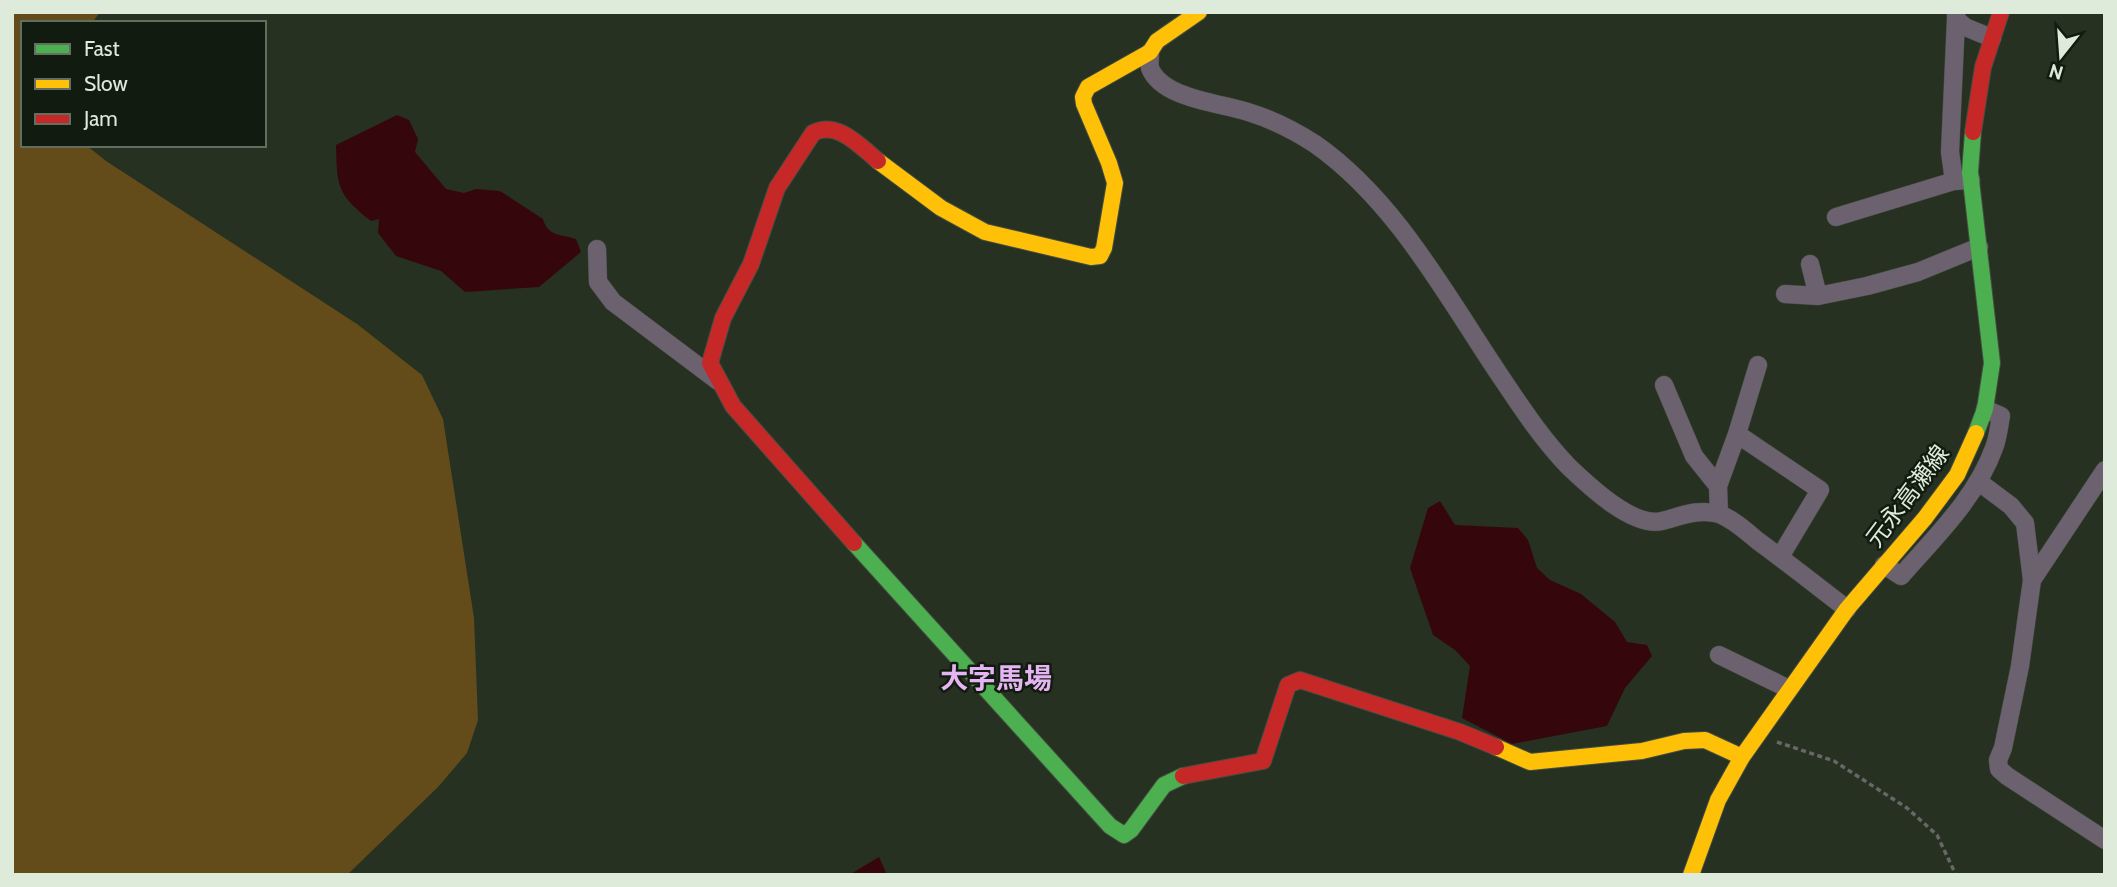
<svg xmlns="http://www.w3.org/2000/svg" width="2117" height="887" viewBox="0 0 2117 887" font-family="Cabin,'Noto Sans JP',sans-serif">
<style>
.forest{fill:#644c1a}
.water{fill:#35070c}
.lines{fill:none;stroke-linecap:round;stroke-linejoin:round}
.street-casing{stroke:#444d41;stroke-width:19}
.fast-casing{stroke:#444d41;stroke-width:18}
.slow-casing{stroke:#444d41;stroke-width:18}
.jam-casing{stroke:#444d41;stroke-width:18}
.path{stroke:#676768;stroke-width:3.5;stroke-dasharray:5 3.5;stroke-linecap:butt}
.street{stroke:#6c616e;stroke-width:18}
.fast{stroke:#4caf50;stroke-width:16}
.slow{stroke:#ffc107;stroke-width:16}
.jam{stroke:#c62828;stroke-width:16}
.labels{text-anchor:middle;dominant-baseline:central;stroke-width:5;stroke-linejoin:round;paint-order:stroke}
.street-label{font-size:24px;fill:#deebda;stroke:#121b0f}
.quarter-label{font-size:28px;font-weight:bold;fill:#e5b5f3;stroke:#121b0f}
</style>
<rect width="100%" height="100%" fill="#263122"/>
<path class="forest" d="M 12,12 L 100,12 L 92,23 L 23,23 L 23,145 L 86,145 L 106,161 L 357,324 L 422,375 L 443,419 L 474,618 L 478,720 L 467,753 L 438,787 L 347,875 L 12,875 Z"/>
<path class="water" d="M 397,115 L 409,120 L 418,139 L 415,152 L 446,189 L 464,193 L 476,189 L 500,191 L 543,219 C 548,237 561,234 576,239 L 581,252 L 539,287 L 465,292 L 441,271 L 396,256 L 378,233 L 379,219 L 371,221 C 337,194 337,187 336,145 Z
M 1440,501 L 1455,525 L 1518,528 L 1528,540 L 1537,568 L 1550,580 L 1581,594 L 1615,622 L 1627,642 L 1647,645 L 1652,656 L 1625,688 L 1607,726 L 1512,744 L 1462,718 L 1470,666 L 1455,650 L 1433,635 L 1410,568 L 1428,508 Z
M 879,857 L 887,875 L 849,875 Z"/>
<g class="lines">
<defs>
<path id="street" d="M 1956,12 L 1956,19 L 1965,27 L 1992,38
M 1956,19 L 1950,152 L 1954,181 L 1971,180
M 1150,52 C 1150,57 1149,64 1150,68 C 1162,99 1221,103 1248,112 C 1271,119 1295,131 1315,144 C 1398,202 1449,301 1505,383 C 1525,413 1544,441 1569,467 C 1589,486 1633,528 1662,521 C 1681,516 1699,508 1719,514 C 1733,519 1747,532 1758,541 C 1788,563 1817,586 1847,609
M 1836,217 L 1954,181
M 597,249 L 598,282 L 613,302 L 718,381
M 1810,264 L 1818,296
M 1785,294 L 1818,296 L 1867,286 L 1918,272 L 1979,247
M 1664,385 L 1694,456 L 1718,486
M 1737,434 L 1758,365
M 2105,470 L 2032,580 L 2020,666 L 2003,748 L 1998,760 L 1999,769 L 2007,776 L 2105,840
M 1979,482 L 2011,506 L 2025,523 L 2032,580
M 1719,514 L 1718,486 L 1737,434 L 1820,490 L 1780,557
M 1884,565 L 1901,576 C 1935,537 1976,498 1994,448 C 1998,438 1999,426 2001,416 L 1985,409
M 1719,655 L 1789,689"/>
<path id="fast" d="M 1973,132 L 1970,172 L 1992,363 L 1985,409 L 1976,433
M 854,543 L 1110,826 L 1124,835 L 1131,830 L 1164,785 L 1183,776"/>
<path id="slow" d="M 878,161 L 941,208 L 985,232 L 1091,257 L 1100,256 L 1104,248 L 1115,183 L 1109,163 L 1084,104 L 1083,97 L 1088,87 L 1150,52 L 1157,41 L 1199,12
M 1496,747 L 1530,762 L 1642,751 L 1684,741 L 1705,740 L 1742,757
M 1691,875 L 1718,800 L 1742,757 L 1847,609 L 1925,518 L 1957,475 L 1976,433"/>
<path id="jam" d="M 1973,132 L 1983,67 L 2001,12
M 854,543 L 733,406 L 710,363 L 723,318 L 751,264 L 777,188 L 813,133 C 837,120 860,146 878,161
M 1183,776 L 1263,761 L 1288,685 L 1300,680 L 1460,732 L 1496,747"/>
</defs>
<use href="#street" class="street-casing"/>
<use href="#fast" class="fast-casing"/>
<use href="#slow" class="slow-casing"/>
<use href="#jam" class="jam-casing"/>
<path class="path" d="M 1777,742 L 1834,761 L 1907,808 L 1937,835 L 1956,875"/>
<use href="#street" class="street"/>
<use href="#fast" class="fast"/>
<use href="#slow" class="slow"/>
<use href="#jam" class="jam"/>
</g>
<g class="labels">
<g class="street-label">
<text transform="translate(1907 496) rotate(-53)">元永高瀬線</text>
</g>
<g class="quarter-label">
<text x="996" y="678">大字馬場</text>
</g>
</g>
<rect width="2117" height="887" fill="none" stroke="#deebda" stroke-width="28"/>
<rect x="21" y="21" width="245" height="126" fill="#121b0f" stroke="#646e60" stroke-width="2"/>
<rect x="35" y="44" width="35" height="10" fill="#4caf50" stroke="#646e60" stroke-width="2"/>
<text x="84" y="56" font-size="21" fill="#deebda">Fast</text>
<rect x="35" y="79" width="35" height="10" fill="#ffc107" stroke="#646e60" stroke-width="2"/>
<text x="84" y="91" font-size="21" fill="#deebda">Slow</text>
<rect x="35" y="114" width="35" height="10" fill="#c62828" stroke="#646e60" stroke-width="2"/>
<text x="84" y="126" font-size="21" fill="#deebda">Jam</text>
<g transform="translate(2061 56) rotate(197)" stroke="#121b0f" stroke-width="5" paint-order="stroke">
<path d="M0-5L12 26L0 18L-12 26Z" fill="#deebda"/>
<text y="-10" font-size="19" font-weight="bold" text-anchor="middle" fill="#deebda">N</text>
</g>
</svg>
